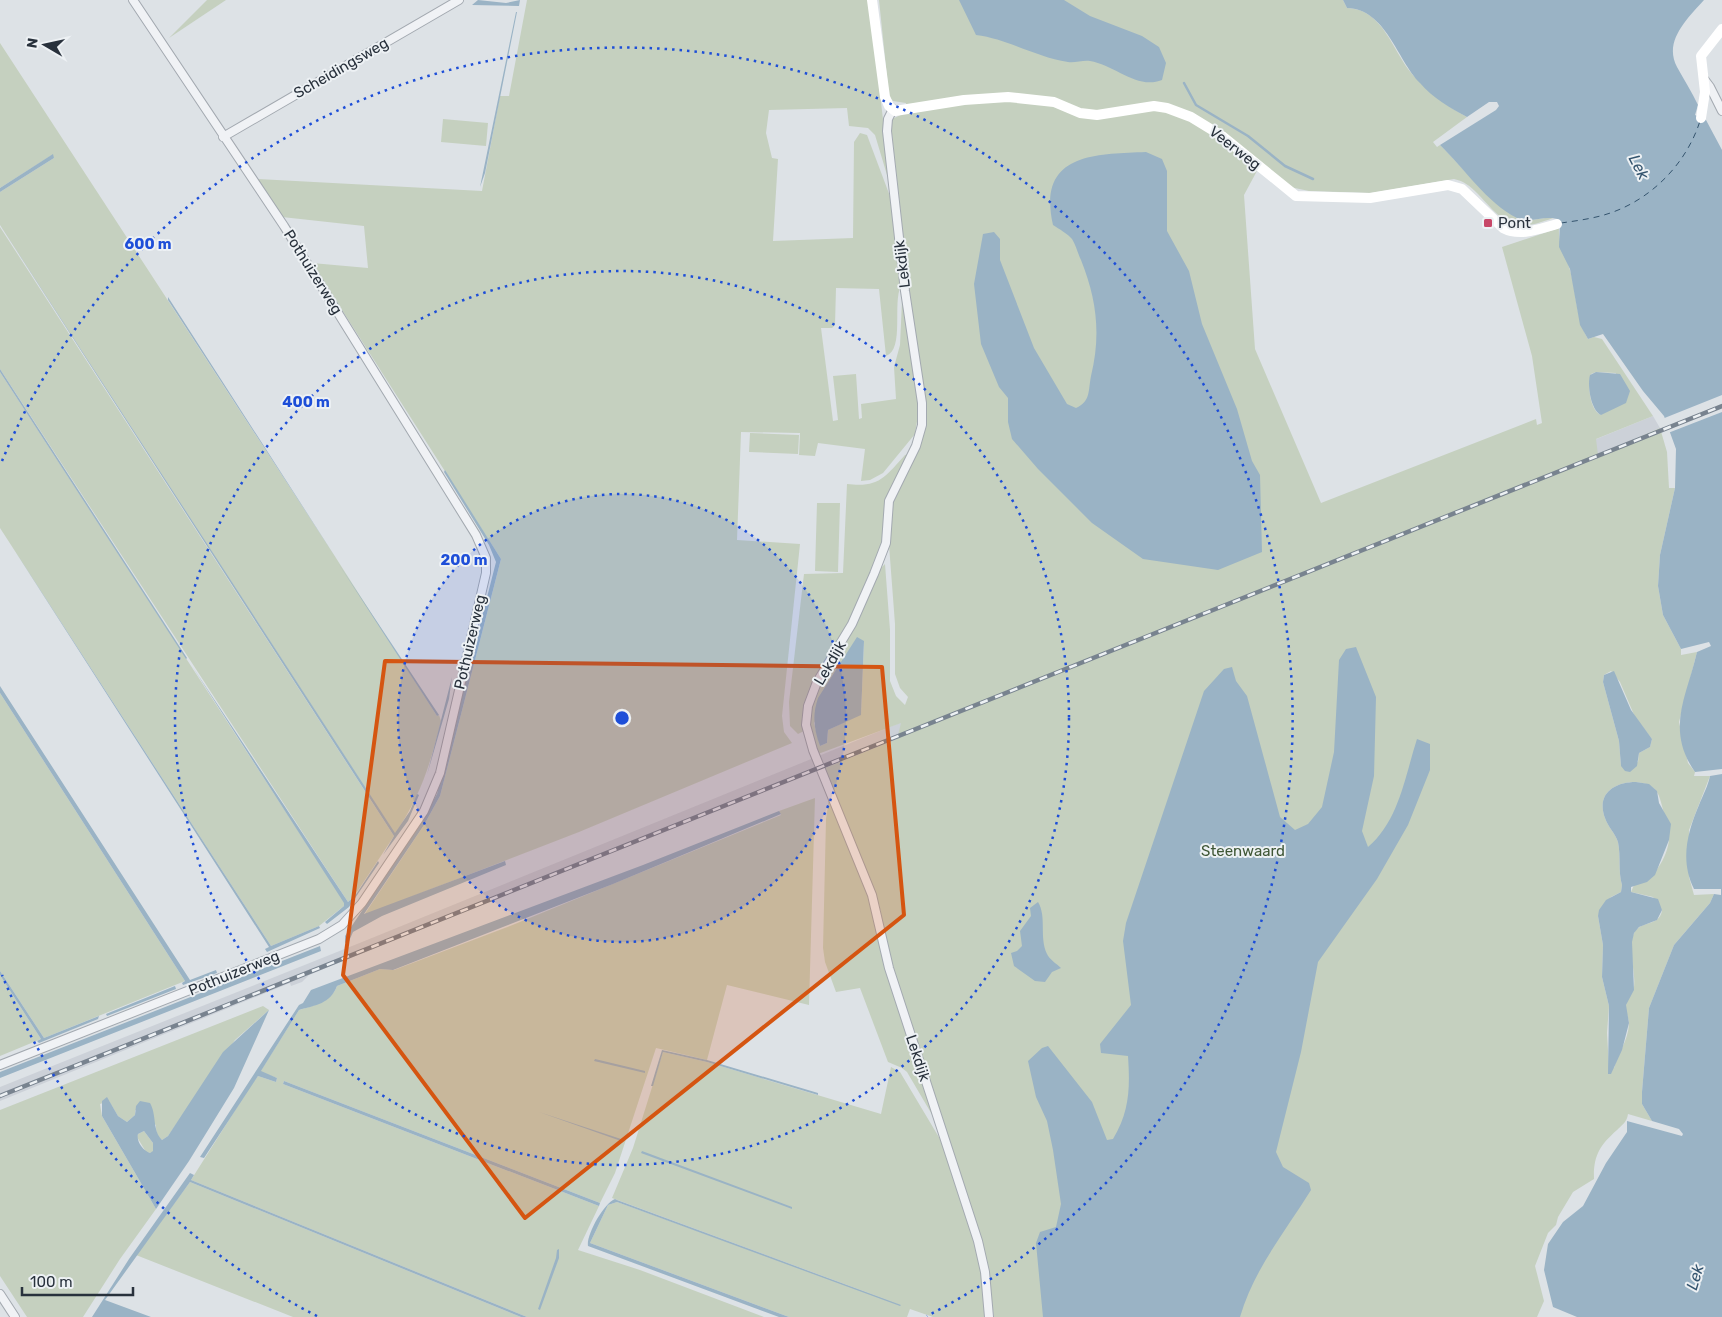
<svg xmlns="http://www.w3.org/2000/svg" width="1722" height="1317" viewBox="0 0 1722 1317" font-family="Rubik,sans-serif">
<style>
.built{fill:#ccd1d8}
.green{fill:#c5d0bf;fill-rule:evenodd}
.water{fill:#9ab3c5;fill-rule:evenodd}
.pier{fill:#dde2e6}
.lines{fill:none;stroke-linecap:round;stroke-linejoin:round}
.stream{stroke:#9ab3c5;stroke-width:2.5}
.ferry{stroke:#34546e;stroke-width:1;stroke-dasharray:6 5;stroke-linecap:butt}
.street-casing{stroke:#a3a9b0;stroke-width:10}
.street{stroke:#f0f2f5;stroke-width:8}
.secondary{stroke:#fff;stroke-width:10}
.rail-casing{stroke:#78838f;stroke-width:4.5}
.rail{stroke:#edf1f4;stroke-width:2.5;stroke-dasharray:8;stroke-linecap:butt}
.marked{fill:#d55511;fill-opacity:0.2;stroke:#d55511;stroke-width:4;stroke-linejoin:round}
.ring{fill:none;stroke:#1d4ed8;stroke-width:2.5;stroke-dasharray:2.5 5}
.poi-dot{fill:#c74768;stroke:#edf1f4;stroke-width:2}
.labels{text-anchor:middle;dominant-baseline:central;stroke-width:4;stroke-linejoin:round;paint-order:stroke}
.street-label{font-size:15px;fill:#28313c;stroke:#edf1f4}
.poi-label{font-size:15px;fill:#28313c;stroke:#edf1f4;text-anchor:start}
.park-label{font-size:15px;fill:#3f5736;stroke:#edf1f4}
.water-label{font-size:16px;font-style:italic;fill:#34546e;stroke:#edf1f4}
.centre{fill:#1d4ed8;stroke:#edf1f4;stroke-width:2.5}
.ring-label{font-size:15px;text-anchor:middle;font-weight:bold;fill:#1d4ed8;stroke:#edf1f4;stroke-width:4;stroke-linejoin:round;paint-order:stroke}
</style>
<rect width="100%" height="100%" fill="#dde2e6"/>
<path class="built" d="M 1653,416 L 1660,428 L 1548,477 L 466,911 L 309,975 L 302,982 L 291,986 L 290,983 L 0,1101 L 0,1087 L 367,940 Z"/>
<path class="green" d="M 207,0 L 226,0 L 169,38 Z
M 527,0 L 869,0 L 890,179 L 887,175 L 875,135 L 868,128 L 849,126 L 847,108 L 769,110 L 766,133 L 772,158 L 778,159 L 773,241 L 853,238 L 854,142 L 860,133 L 867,135 L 891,199 L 901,286 C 892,303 905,349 886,356 L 879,289 L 836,288 L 835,325 L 832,328 L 821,328 L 833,421 L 838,420 L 833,376 L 856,374 L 859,419 L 862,418 L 861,404 L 896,399 L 894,367 L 900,345 L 902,301 L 919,409 L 915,434 L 883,473 L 870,480 L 861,481 L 865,449 L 818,443 L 815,456 L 799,455 L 800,433 L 741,432 L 737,540 L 800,544 L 782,716 L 784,732 L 792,743 L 579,832 L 364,915 L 424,825 L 440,796 L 501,559 L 312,263 L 368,268 L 364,226 L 282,217 L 258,179 L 482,191 L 500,96 L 509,96 Z
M 879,0 L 1343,0 L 1347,8 C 1385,9 1393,55 1415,77 C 1430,93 1448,107 1467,117 L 1433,142 L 1437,147 L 1440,145 C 1461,165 1496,210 1523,219 C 1531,222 1544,217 1553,218 C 1511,234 1506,224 1477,193 C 1470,186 1464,181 1454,179 L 1371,193 L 1309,191 L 1290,187 L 1258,169 L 1244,195 L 1255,349 L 1321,503 L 1536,419 L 1537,425 L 1542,423 L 1532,356 L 1502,247 L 1559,228 C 1558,245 1565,254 1570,270 C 1577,294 1575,316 1588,339 L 1594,337 L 1602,339 L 1653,416 L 1596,439 L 1598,455 L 1660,428 L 1667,452 L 1669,488 L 1675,488 L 1660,555 L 1658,586 L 1663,615 L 1681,649 L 1681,655 L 1697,652 L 1679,722 L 1688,763 L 1695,772 L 1694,776 L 1710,776 L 1689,830 L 1689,877 L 1694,895 L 1714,894 L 1710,903 L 1674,945 L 1655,993 L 1649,1008 L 1642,1092 L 1642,1104 L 1652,1121 L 1628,1114 C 1627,1122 1622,1125 1617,1130 C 1600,1145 1593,1156 1594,1179 L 1573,1192 L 1558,1217 L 1556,1225 L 1548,1233 L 1535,1266 L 1544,1301 L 1537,1317 L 994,1317 L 988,1272 L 981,1241 L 892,966 L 879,904 L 825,772 L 825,768 L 897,739 L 901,723 L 818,754 L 810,733 L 808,716 L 820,683 L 855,625 L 878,571 L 885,564 L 890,630 L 890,681 L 896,696 L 905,705 L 908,697 L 900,688 L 895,674 L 895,624 L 889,545 L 892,502 L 903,477 L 925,403 L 908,279 L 891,125 L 892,119 L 907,112 L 906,103 L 893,101 L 889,96 ZM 1596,372 L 1616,373 L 1601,415 C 1590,411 1587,384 1591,374 ZM 864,641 L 861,714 L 828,730 L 827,743 L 820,746 L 814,723 ZM 1611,671 L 1620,682 L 1635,717 L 1652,739 L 1650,747 L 1639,753 L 1638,762 L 1621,766 L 1619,741 L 1603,682 L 1604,675 ZM 1636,782 C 1644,783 1654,785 1658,794 C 1661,798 1669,834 1669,839 C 1668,857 1652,883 1634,885 L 1631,892 L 1653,897 L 1662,910 C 1660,927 1641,920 1634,933 C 1627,949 1636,970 1634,987 C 1633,994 1627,998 1626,1005 C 1625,1012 1629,1018 1629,1024 C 1628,1041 1618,1053 1614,1068 L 1609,1068 L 1607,1033 L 1609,1006 L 1602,977 L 1603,945 L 1598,916 L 1611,897 L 1621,892 L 1622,885 C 1618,871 1621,857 1618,842 C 1615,833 1608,827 1605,818 C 1596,794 1614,782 1636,782 Z
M 0,43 L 336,558 L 437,716 L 439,715 L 441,721 C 430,765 421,795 395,834 L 0,225 L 0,192 L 54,158 L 52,155 L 0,188 Z
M 443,119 L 488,123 L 486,146 L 441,142 Z
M 0,227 L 394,836 L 357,892 L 348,902 L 0,369 Z
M 0,372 L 345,903 L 344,906 L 319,926 L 271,946 L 0,528 Z
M 750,433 L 799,435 L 798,454 L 749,452 Z
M 909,454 L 886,498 L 881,550 L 857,608 L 814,682 L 804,731 L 798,734 L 790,726 L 789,702 L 804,574 L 843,573 L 847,484 C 879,488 885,477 905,455 Z
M 817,503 L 840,503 L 838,572 L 815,571 Z
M 0,693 L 185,981 L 44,1038 L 0,971 Z
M 815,798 L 809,1005 L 727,985 L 707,1060 L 656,1048 L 615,1173 L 600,1203 L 284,1081 L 283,1084 L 599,1206 L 578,1250 L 640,1270 L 764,1317 L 527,1317 L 191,1180 L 251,1085 L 258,1076 L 276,1082 L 277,1078 L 260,1072 L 299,1010 C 313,1006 332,1001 337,986 L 380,969 L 394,970 L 510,926 L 781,815 L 779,811 Z
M 829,798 L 869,896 L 886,970 L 934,1118 L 907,1072 L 902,1068 L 888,1062 L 860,988 L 836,992 L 825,962 L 823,948 L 826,819 Z
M 0,975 L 41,1039 L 0,1056 Z
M 263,1006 L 269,1010 L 235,1040 L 168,1136 L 162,1140 C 156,1136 156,1131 156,1125 L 135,1110 L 135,1115 L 127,1122 L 118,1116 L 109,1101 L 100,1104 L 102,1116 L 156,1209 L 120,1259 L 83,1317 L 27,1317 L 0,1276 L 0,1110 Z
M 663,1052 L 707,1062 L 881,1114 L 891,1067 L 900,1072 L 940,1139 L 954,1177 L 975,1242 L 982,1273 L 987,1317 L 933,1317 L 910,1309 L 907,1317 L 789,1317 L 590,1243 L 608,1205 L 617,1202 L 901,1305 L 612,1198 L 633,1148 Z
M 144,1131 L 153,1143 L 153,1152 L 150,1153 L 146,1152 L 137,1137 L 138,1134 Z
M 190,1182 L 521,1317 L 293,1317 L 136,1255 Z"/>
<path class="water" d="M 478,0 L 506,3 L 520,0 L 519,6 L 472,5 Z
M 959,0 L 1064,0 L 1090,16 L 1142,36 L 1159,47 L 1166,63 L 1162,80 C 1137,90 1115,65 1090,61 C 1083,60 1075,63 1068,62 C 1036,57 1008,39 976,35 Z
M 1343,0 L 1704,0 C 1688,18 1663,41 1677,67 C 1684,80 1692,92 1698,105 L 1695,115 L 1706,120 L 1722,150 L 1722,769 L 1695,772 C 1665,729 1687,696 1697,652 L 1711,646 L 1709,642 L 1681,649 L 1663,615 L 1658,586 L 1660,555 L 1675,488 L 1676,449 L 1664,416 L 1643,391 L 1603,334 L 1588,339 L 1580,325 L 1570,269 L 1559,247 L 1560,220 C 1546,214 1531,224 1517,218 C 1487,203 1464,168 1440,145 L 1496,110 L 1499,106 L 1497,102 L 1489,102 L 1467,117 C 1450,108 1433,98 1420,83 C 1397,60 1386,9 1347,8 Z
M 516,12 L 517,12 L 485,173 L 480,187 Z
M 1146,152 L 1162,159 L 1167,171 L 1167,231 L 1189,271 L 1202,324 L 1237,409 L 1252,461 L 1260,475 L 1262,552 L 1218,570 L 1143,559 L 1092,523 L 1038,469 L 1012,439 L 1008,422 L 1008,398 L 999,387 L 981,344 L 974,284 L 983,234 L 994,232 L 1000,239 L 1000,260 L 1034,348 L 1067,404 L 1076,408 C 1091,401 1088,391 1091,376 C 1101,335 1097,300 1081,260 C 1078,254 1076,245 1072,239 C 1068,234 1059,229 1053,225 C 1037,154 1093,154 1146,152 Z
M 53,154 L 54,158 L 0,192 L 0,188 Z
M 0,225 L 395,833 L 410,811 L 417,794 L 419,795 L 408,821 L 383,855 L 394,836 Z
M 168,297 L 336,558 L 168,300 Z
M 0,369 L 187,658 L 186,659 L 0,372 Z
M 1596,372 L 1620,374 L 1630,391 L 1626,403 L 1601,415 C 1591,410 1587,386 1590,375 Z
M 445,470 L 501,559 L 440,796 L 424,825 L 364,914 L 505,861 L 506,865 L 382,916 L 353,932 L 349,941 L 345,943 L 345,936 L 417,829 L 437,794 L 496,562 L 489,545 L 444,472 Z
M 13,548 L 271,946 L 319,926 L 320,928 L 267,952 L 265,949 L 269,947 Z
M 338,563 L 439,715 L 437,716 Z
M 857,637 L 864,641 L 861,715 L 828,730 L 827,743 L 820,746 C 814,729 812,716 818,698 Z
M 1356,647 L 1376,697 L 1374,776 L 1362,831 L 1368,847 C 1399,821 1405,776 1417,739 L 1430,744 L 1430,770 L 1408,825 L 1377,879 L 1318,962 L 1301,1052 L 1276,1152 L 1283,1167 L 1309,1183 L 1311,1190 C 1285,1232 1254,1269 1240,1317 L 1043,1317 L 1036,1243 L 1040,1232 L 1056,1227 L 1061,1204 L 1053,1150 L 1047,1121 L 1036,1097 L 1028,1061 L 1042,1048 L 1048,1046 L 1092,1102 L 1107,1140 L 1113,1139 C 1130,1111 1130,1087 1128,1056 L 1101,1053 L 1100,1044 L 1131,1005 L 1123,941 L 1126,923 L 1204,691 L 1224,669 L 1232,667 L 1236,681 L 1247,696 L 1280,817 L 1295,830 L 1308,824 L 1322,807 L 1334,752 L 1339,660 L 1346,649 Z
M 192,666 L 348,902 L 357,893 L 378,861 L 379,863 L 349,907 L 327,924 L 325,922 L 344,906 L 344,903 Z
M 1614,671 L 1631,710 L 1652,739 L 1650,747 L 1639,753 L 1637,766 L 1630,772 L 1625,771 L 1621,766 L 1619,741 L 1603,682 L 1604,675 Z
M 452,677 L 449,699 L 427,775 Z
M 0,686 L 190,980 L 216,970 L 217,973 L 183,985 L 182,983 L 185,981 L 0,693 Z
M 1722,774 L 1722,1317 L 1577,1317 L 1553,1307 L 1544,1270 L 1548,1244 L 1563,1222 L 1583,1206 L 1606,1163 L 1627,1132 L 1627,1121 L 1682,1136 L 1683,1134 L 1679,1129 L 1652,1121 L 1642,1104 L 1642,1092 L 1649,1008 L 1674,945 L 1710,903 L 1714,894 L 1721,895 L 1721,889 L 1694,889 C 1680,861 1687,833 1699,805 C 1703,795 1708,786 1710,776 Z
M 1636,782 L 1649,784 L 1657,791 L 1659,803 L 1671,824 L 1669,840 L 1655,875 L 1647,882 L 1631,887 L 1631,892 L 1658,899 L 1662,910 L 1657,920 L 1639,927 L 1634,933 L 1632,942 L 1634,990 L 1626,1005 L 1629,1023 L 1622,1050 L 1611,1074 L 1608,1074 L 1609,1006 L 1602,977 L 1603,945 L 1598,916 L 1599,910 L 1606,900 L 1621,892 L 1622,885 C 1618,871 1621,857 1618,842 C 1615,833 1608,827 1605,818 C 1596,794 1614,782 1636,782 Z
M 779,811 L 781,814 L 613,884 L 393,970 L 380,969 L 337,986 C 330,1004 316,1005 299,1010 L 261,1071 L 277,1078 L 276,1082 L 258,1076 L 204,1158 L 200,1157 L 299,1005 L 303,1003 L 311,990 L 643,865 Z
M 1038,902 C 1047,917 1039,937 1047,954 C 1049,959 1057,964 1061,968 L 1052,972 L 1045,982 L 1035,981 L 1014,966 L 1011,953 L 1017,951 L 1022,946 L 1020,931 L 1031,916 L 1030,908 Z
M 320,946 L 321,951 L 0,1078 L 0,1072 Z
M 0,971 L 44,1038 L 99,1016 L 98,1019 L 39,1043 L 37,1041 L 41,1039 L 0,975 Z
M 175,986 L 176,989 L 107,1016 L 106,1014 Z
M 269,1010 L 234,1088 L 189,1161 L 156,1209 L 102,1116 L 102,1101 L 107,1097 L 118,1116 L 127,1122 L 135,1115 L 136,1106 L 140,1101 L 150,1103 C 157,1115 152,1130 162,1140 L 168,1136 L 223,1052 ZM 144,1131 L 153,1143 L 153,1151 L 150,1153 C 143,1151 136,1141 138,1134 Z
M 662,1050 L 707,1060 L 818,1093 L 818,1095 L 707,1062 L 663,1052 L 653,1086 L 651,1086 Z
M 595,1059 L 645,1071 L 645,1073 L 594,1061 Z
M 284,1081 L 600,1203 L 599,1206 L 283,1084 Z
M 539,1112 L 621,1139 L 621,1141 Z
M 642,1151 L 792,1207 L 792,1209 L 641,1153 Z
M 190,1173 L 194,1175 L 191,1180 L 527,1317 L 521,1317 L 190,1182 L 105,1300 L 151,1317 L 92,1317 L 129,1259 Z
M 615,1199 L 617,1200 L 901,1305 L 900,1306 L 617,1202 L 608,1205 L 590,1243 L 789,1317 L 779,1317 L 588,1246 C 586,1235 604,1203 615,1199 Z
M 559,1249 L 559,1258 L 540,1310 L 538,1309 L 556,1258 L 557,1250 Z"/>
<path class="pier" d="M 1722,395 L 1722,412 L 1668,433 L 1662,419 Z"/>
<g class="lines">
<path class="stream" d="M 1184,83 L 1196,105 L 1248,136 L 1285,166 L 1313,179"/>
<path class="ferry" d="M 1561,223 C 1575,221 1590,219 1604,215 C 1649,202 1686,165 1700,121"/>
<defs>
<path id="street" d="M 1704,79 L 1710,87 L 1722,111
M 893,109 L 888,119 L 887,131 L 905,291 L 922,403 L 922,425 L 916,446 L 889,501 L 886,543 L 874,574 L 852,624 L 817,682 L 808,706 L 806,725 L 813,750 L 872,895 L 889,968 L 978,1241 L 985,1272 L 989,1317
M 223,137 L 459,0
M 0,1065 L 319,939 L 342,925 L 362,903 L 424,811 L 440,773 L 486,573 L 486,558 L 476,535 L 284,226 L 133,0
M 0,1294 L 15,1317"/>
</defs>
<use href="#street" class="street-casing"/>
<use href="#street" class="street"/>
<path class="secondary" d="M 872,0 L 885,97 L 889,106 L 895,111 L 964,100 L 1008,97 L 1054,102 L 1080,113 L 1097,115 L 1154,106 L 1167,108 L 1191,117 L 1222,136 L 1296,196 L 1370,198 L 1448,185 L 1462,189 L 1503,228 C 1520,237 1539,229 1557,224
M 1701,118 L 1705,92 L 1701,56 L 1722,29"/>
<defs>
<path id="rail" d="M 0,1096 L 1722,406"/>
</defs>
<use href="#rail" class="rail-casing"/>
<use href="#rail" class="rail"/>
</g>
<path class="marked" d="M 385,661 L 882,667 L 904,915 L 525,1218 L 343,975 Z"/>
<circle cx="622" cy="718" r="224" fill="#1d4ed8" fill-opacity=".12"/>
<g class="ring">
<circle cx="622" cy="718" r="224"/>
<circle cx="622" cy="718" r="447"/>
<path d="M317 1316A671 671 0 0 1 2 975M2 461A671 671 0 1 1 927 1316"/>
</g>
<rect class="poi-dot" x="1483" y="218" width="10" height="10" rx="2.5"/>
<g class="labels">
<g class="street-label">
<text transform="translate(341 68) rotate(-30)">Scheidingsweg</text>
<text transform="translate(1235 148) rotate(38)">Veerweg</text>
<text transform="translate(902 264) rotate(-97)">Lekdijk</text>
<text transform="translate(313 272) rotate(58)">Pothuizerweg</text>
<text transform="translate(470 642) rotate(-77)">Pothuizerweg</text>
<text transform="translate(830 663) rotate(-60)">Lekdijk</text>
<text transform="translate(234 973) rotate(-22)">Pothuizerweg</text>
<text transform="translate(918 1058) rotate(72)">Lekdijk</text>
</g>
<g class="poi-label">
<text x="1498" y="223">Pont</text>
</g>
<g class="park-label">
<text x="1243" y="851">Steenwaard</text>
</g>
<g class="water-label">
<text transform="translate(1639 167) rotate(63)">Lek</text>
<text transform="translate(1695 1277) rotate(-73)">Lek</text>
</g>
</g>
<circle cx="622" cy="718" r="8" class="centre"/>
<g class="ring-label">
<text x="148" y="249">600 m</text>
<text x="306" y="407">400 m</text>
<text x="464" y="565">200 m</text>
</g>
<g transform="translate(45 45) rotate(279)" stroke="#edf1f4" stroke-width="4" paint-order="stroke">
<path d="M0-4L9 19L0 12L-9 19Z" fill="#28313c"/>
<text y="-8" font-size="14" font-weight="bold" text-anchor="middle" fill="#28313c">N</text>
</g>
<path d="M22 1287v8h111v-8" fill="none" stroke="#28313c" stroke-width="2.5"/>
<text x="30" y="1287" font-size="15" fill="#28313c" stroke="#edf1f4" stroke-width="4" paint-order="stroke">100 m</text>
</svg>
